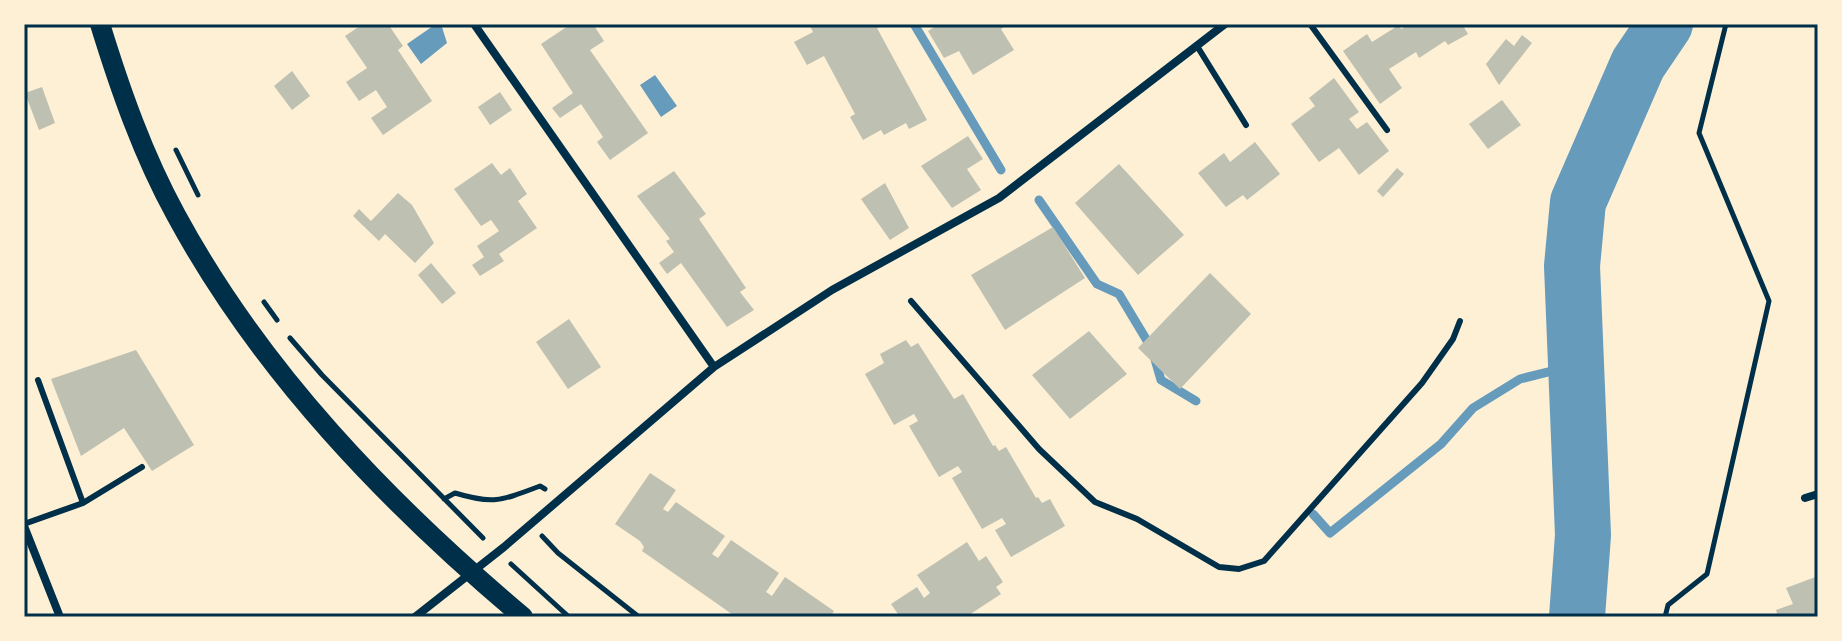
<svg xmlns="http://www.w3.org/2000/svg" width="1842" height="641" viewBox="0 0 1842 641" font-family="'Source Serif 4',serif">
<style>
.water{fill:#669bbc}
.lines{fill:none;stroke-linecap:round;stroke-linejoin:round}
.stream{stroke:#669bbc;stroke-width:9}
.river{stroke:#669bbc;stroke-width:56}
.building{fill:#bec0b2}
.path{stroke:#003049;stroke-width:5}
.service{stroke:#003049;stroke-width:6}
.minor{stroke:#003049;stroke-width:8}
.primary{stroke:#003049;stroke-width:20}
.neatline{fill:none;stroke:#003049;stroke-width:3}
</style>
<rect width="100%" height="100%" fill="#fdf0d5"/>
<path class="water" d="M 433,26 L 442,27 L 447,43 L 421,64 L 407,44 Z
M 655,75 L 677,106 L 661,117 L 640,85 Z"/>
<g class="lines">
<path class="stream" d="M 914,24 L 1001,170
M 1039,200 L 1097,284 L 1119,294 L 1152,349 L 1161,380 L 1196,401
M 1313,514 L 1330,533 L 1441,444 L 1473,408 L 1520,379 L 1576,365"/>
<path class="river" d="M 1577,617 L 1583,535 L 1572,266 L 1578,202 L 1638,64 L 1665,24"/>
</g>
<path class="building" d="M 363,24 L 388,24 L 403,46 L 398,50 L 432,101 L 383,135 L 371,118 L 387,107 L 376,90 L 359,101 L 346,82 L 367,68 L 345,36 Z
M 571,24 L 593,24 L 604,41 L 590,50 L 648,133 L 610,160 L 597,142 L 603,137 L 581,104 L 560,118 L 552,108 L 573,93 L 541,44 Z
M 814,24 L 879,24 L 881,27 L 877,28 L 927,120 L 909,129 L 906,123 L 884,135 L 881,130 L 863,140 L 850,117 L 855,114 L 824,56 L 807,65 L 794,42 L 813,32 L 810,26 Z
M 939,24 L 1008,24 L 1001,29 L 1014,50 L 973,75 L 959,51 L 944,58 L 928,31 Z
M 1410,24 L 1462,24 L 1468,34 L 1448,45 L 1445,41 L 1419,58 L 1416,52 L 1389,69 L 1402,88 L 1380,104 L 1343,51 L 1367,34 L 1372,42 L 1399,25 L 1401,29 Z
M 1522,35 L 1532,43 L 1499,85 L 1486,64 L 1506,39 L 1514,46 Z
M 292,71 L 310,96 L 292,110 L 274,86 Z
M 1334,78 L 1359,112 L 1349,119 L 1357,129 L 1367,122 L 1389,151 L 1359,175 L 1339,148 L 1319,162 L 1291,124 L 1315,106 L 1309,98 Z
M 42,87 L 55,123 L 39,130 L 25,93 Z
M 500,92 L 512,110 L 490,125 L 478,107 Z
M 1502,100 L 1521,125 L 1488,149 L 1469,124 Z
M 968,136 L 983,159 L 967,169 L 981,190 L 952,208 L 921,166 Z
M 1255,142 L 1280,174 L 1247,200 L 1243,195 L 1226,207 L 1198,173 L 1224,153 L 1230,162 Z
M 492,163 L 501,175 L 510,168 L 527,194 L 518,201 L 537,228 L 499,254 L 504,261 L 480,276 L 472,265 L 484,257 L 477,246 L 499,231 L 491,220 L 481,226 L 454,189 Z
M 1119,164 L 1184,235 L 1138,275 L 1075,203 Z
M 1397,168 L 1404,174 L 1383,197 L 1377,191 Z
M 674,171 L 706,214 L 699,219 L 746,288 L 740,292 L 754,310 L 727,327 L 681,263 L 667,274 L 659,263 L 674,252 L 666,241 L 670,239 L 637,196 Z
M 885,183 L 909,228 L 890,240 L 861,199 Z
M 398,193 L 412,205 L 434,243 L 415,263 L 385,234 L 379,241 L 353,216 L 359,209 L 371,221 Z
M 1053,227 L 1085,278 L 1005,330 L 971,275 Z
M 431,263 L 456,293 L 442,304 L 418,275 Z
M 1210,273 L 1251,314 L 1180,389 L 1138,348 Z
M 569,319 L 601,367 L 568,389 L 536,342 Z
M 1089,331 L 1127,374 L 1070,419 L 1032,375 Z
M 906,340 L 911,347 L 918,343 L 954,399 L 963,394 L 993,446 L 995,445 L 999,451 L 1006,447 L 1036,498 L 1038,497 L 1042,503 L 1050,499 L 1065,526 L 1011,557 L 995,530 L 1006,524 L 1002,518 L 982,529 L 952,478 L 962,472 L 958,466 L 939,477 L 909,426 L 918,421 L 914,414 L 894,425 L 865,374 L 884,363 L 880,354 Z
M 136,350 L 194,445 L 152,471 L 124,428 L 81,456 L 51,379 Z
M 650,473 L 676,490 L 663,509 L 668,512 L 676,502 L 725,536 L 712,554 L 718,558 L 731,540 L 779,573 L 766,592 L 772,596 L 785,577 L 834,611 L 830,617 L 736,617 L 642,551 L 644,547 L 640,541 L 615,524 Z
M 967,542 L 979,561 L 986,556 L 1003,582 L 996,587 L 1001,594 L 966,617 L 900,617 L 891,604 L 917,587 L 924,598 L 930,593 L 917,575 Z
M 1818,576 L 1818,617 L 1778,617 L 1776,610 L 1793,604 L 1786,588 Z"/>
<g class="lines">
<path class="path" d="M 176,150 L 198,195
M 264,302 L 277,320
M 290,338 L 322,375 L 483,538
M 444,499 L 455,493 C 494,505 503,500 540,486 L 545,489
M 542,536 L 558,553 L 639,617
M 511,564 L 569,617
M 1665,617 L 1668,605 L 1707,574 L 1769,301 L 1699,133 L 1726,24"/>
<path class="service" d="M 1310,24 L 1387,130
M 1197,46 L 1246,125
M 911,301 L 1039,449 L 1095,502 L 1137,519 L 1219,567 L 1239,569 L 1264,561 L 1422,383 L 1453,339 L 1460,321
M 38,380 L 83,503
M 24,524 L 83,503 L 142,467"/>
<path class="minor" d="M 474,24 L 714,367
M 1805,498 L 1818,494
M 24,526 L 60,617
M 415,617 L 504,547 L 714,367 L 832,290 L 999,198 L 1225,24"/>
<path class="primary" d="M 100,24 C 120,89 143,155 176,215 C 261,372 388,503 523,617"/>
</g>
<rect width="1842" height="641" fill="none" stroke="#fdf0d5" stroke-width="52"/>
<rect x="26" y="26" width="1790" height="589" class="neatline"/>
</svg>
